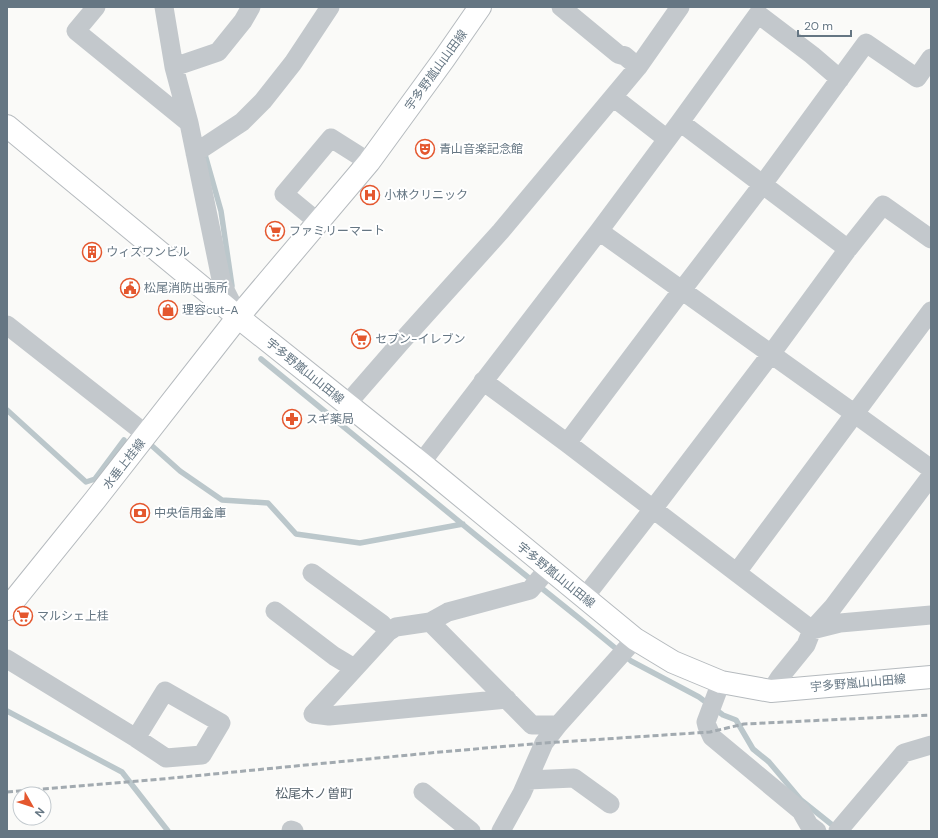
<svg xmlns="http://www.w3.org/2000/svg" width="938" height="838" viewBox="0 0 938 838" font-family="'DM Sans','Noto Sans JP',sans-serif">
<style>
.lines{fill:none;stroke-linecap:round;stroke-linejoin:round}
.stream{stroke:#bbc7cb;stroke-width:5.5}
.major-casing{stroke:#b5babe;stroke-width:24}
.minor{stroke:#c3c8cc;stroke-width:19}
.major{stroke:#fff;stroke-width:22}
.rail{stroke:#a2aab0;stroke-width:3;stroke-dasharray:6 3;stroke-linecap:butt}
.labels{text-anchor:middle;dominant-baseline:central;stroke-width:4;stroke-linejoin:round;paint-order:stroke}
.street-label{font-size:12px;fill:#657683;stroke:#fff}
.poi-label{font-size:12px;fill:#657683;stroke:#fff;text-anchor:start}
.neighbourhood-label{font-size:13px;fill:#57646e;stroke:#fff}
</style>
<rect width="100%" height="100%" fill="#fafaf8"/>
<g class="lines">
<path class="stream" d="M 204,151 L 221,211 L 232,286
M 261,359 L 478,537 L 580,619 L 631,661 L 699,697 L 723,715 L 736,720 L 753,749 L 769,762 L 801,800 L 836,828
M 7,410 L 86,482 L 95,479 L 124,440
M 151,445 L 180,471 L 222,500 L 268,503 L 296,534 L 360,543 L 463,524
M 7,711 L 122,772 L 168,831"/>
<defs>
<path id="major" d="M 7,126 L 238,317 L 421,463 L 635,639 L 673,662 L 721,682 L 771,691 L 931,677
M 7,609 L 95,500 L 238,317 L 369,162 L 444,59 L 480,7"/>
</defs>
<use href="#major" class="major-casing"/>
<path class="minor" d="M 96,7 L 76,31 L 189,123
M 164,7 L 174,67 L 189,123 L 222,284 L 238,316
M 561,7 L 618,54 L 625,56 L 638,67
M 174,67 L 218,52 L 243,21 L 251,7
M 613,97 L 667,139
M 680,122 L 848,249
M 195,153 L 242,122 L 263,101 L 293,63 L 330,7
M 318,222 L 284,194 L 331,138 L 369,162
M 599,231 L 855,414 L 931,469
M 7,325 L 147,435
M 483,381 L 567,443 L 653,509 L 812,630 L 840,623 L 931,615
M 347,404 L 401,342 L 501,231 L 638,67 L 680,7
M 567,443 L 682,290 L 763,184 L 866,43 L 917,78 L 931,58
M 421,463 L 599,231 L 680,122 L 758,14 L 812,55 L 840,79
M 737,572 L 931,311
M 312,573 L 382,624 L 388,632
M 584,598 L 653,509 L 771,354 L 848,249 L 883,205 L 931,239
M 275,611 L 334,656 L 354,668
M 430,622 L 532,725 L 558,725
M 7,659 L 136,738 L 166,758 L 202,755 L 221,723 L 165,691 L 136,738
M 721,682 L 706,722 L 707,726 L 712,737 L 801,811 L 809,825 L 817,831
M 771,691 L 780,677 L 806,645 L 812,630 L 833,607 L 931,476
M 313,714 L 388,632 L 396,627 L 430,622 L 448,612 L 530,590 L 548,569
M 313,714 L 329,716 L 507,699
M 528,780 L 574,778 L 610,804
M 423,792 L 471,831
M 291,831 L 291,830 L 294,831
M 501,831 L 522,793 L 544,743 L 558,725 L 635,639
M 838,831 L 904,753 L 931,745"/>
<use href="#major" class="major"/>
<path class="rail" d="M 7,792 L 162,779 L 440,752 L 544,743 L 710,732 L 744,724 L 931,715"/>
</g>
<defs>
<symbol id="theatre-ring" viewBox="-11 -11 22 22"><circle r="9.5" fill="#fff" stroke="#e4572e" stroke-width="1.5"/><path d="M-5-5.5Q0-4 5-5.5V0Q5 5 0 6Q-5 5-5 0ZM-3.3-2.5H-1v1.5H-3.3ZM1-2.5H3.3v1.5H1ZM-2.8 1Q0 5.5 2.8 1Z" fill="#e4572e"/></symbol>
<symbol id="hospital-ring" viewBox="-11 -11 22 22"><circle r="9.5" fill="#fff" stroke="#e4572e" stroke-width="1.5"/><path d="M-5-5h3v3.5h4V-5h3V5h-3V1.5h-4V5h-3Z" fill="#e4572e"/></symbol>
<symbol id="supermarket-ring" viewBox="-11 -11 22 22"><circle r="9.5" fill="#fff" stroke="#e4572e" stroke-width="1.5"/><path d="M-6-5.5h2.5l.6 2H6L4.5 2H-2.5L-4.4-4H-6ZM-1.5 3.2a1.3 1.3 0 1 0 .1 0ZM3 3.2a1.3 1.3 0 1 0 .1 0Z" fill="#e4572e"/></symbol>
<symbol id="building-ring" viewBox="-11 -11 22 22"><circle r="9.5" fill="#fff" stroke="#e4572e" stroke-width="1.5"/><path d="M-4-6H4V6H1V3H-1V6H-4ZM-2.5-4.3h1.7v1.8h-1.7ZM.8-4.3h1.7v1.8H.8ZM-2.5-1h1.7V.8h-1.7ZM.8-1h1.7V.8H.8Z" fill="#e4572e"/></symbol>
<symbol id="civic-ring" viewBox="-11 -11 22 22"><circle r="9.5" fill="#fff" stroke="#e4572e" stroke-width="1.5"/><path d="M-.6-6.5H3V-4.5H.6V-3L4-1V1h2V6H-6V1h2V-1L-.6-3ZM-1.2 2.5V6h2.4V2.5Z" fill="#e4572e"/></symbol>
<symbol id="shop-ring" viewBox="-11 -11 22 22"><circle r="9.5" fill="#fff" stroke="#e4572e" stroke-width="1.5"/><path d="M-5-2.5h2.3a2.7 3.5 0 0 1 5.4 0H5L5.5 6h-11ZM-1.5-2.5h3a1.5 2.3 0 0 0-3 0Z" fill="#e4572e"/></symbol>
<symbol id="pharmacy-ring" viewBox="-11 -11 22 22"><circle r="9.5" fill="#fff" stroke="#e4572e" stroke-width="1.5"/><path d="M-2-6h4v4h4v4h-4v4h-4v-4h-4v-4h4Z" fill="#e4572e"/></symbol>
<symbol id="bank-ring" viewBox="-11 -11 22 22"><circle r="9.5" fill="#fff" stroke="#e4572e" stroke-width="1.5"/><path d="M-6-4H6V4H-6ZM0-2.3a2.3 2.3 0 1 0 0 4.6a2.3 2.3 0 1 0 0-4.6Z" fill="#e4572e"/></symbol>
</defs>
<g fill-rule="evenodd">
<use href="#theatre-ring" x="414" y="138" width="22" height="22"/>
<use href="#hospital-ring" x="359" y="184" width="22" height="22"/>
<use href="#supermarket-ring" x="264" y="220" width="22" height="22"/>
<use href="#building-ring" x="81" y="241" width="22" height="22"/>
<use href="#civic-ring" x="119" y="277" width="22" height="22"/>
<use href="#shop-ring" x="157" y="299" width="22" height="22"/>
<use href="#supermarket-ring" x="350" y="328" width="22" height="22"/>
<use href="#pharmacy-ring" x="281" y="408" width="22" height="22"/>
<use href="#bank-ring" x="129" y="502" width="22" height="22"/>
<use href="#supermarket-ring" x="12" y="605" width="22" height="22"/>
</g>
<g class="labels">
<g class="street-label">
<text transform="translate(436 70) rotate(-54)">宇多野嵐山山田線</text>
<text transform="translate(305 371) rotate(39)">宇多野嵐山山田線</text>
<text transform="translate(124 464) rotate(-52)">水垂上桂線</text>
<text transform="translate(556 575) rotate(39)">宇多野嵐山山田線</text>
<text transform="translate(858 683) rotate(-5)">宇多野嵐山山田線</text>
</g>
<g class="poi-label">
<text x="439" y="149">青山音楽記念館</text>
<text x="384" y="195">小林クリニック</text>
<text x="289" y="231">ファミリーマート</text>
<text x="106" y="252">ウィズワンビル</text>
<text x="144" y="288">松尾消防出張所</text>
<text x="182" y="310">理容cut-A</text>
<text x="375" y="339">セブン-イレブン</text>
<text x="306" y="419">スギ薬局</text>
<text x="154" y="513">中央信用金庫</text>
<text x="37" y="616">マルシェ上桂</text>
</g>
<g class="neighbourhood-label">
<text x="314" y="793">松尾木ノ曽町</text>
</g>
</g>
<rect width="938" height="838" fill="none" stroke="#657683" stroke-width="16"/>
<g transform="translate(32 806) rotate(129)"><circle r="19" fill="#ffffff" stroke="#c1c8cd"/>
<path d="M0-3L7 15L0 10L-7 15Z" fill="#e4572e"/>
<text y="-6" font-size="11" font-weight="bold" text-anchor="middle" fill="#657683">N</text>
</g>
<path d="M798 30v6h53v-6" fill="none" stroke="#657683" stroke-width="2"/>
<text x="804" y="30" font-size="12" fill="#657683" stroke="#ffffff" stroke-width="3" paint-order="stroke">20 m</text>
</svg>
